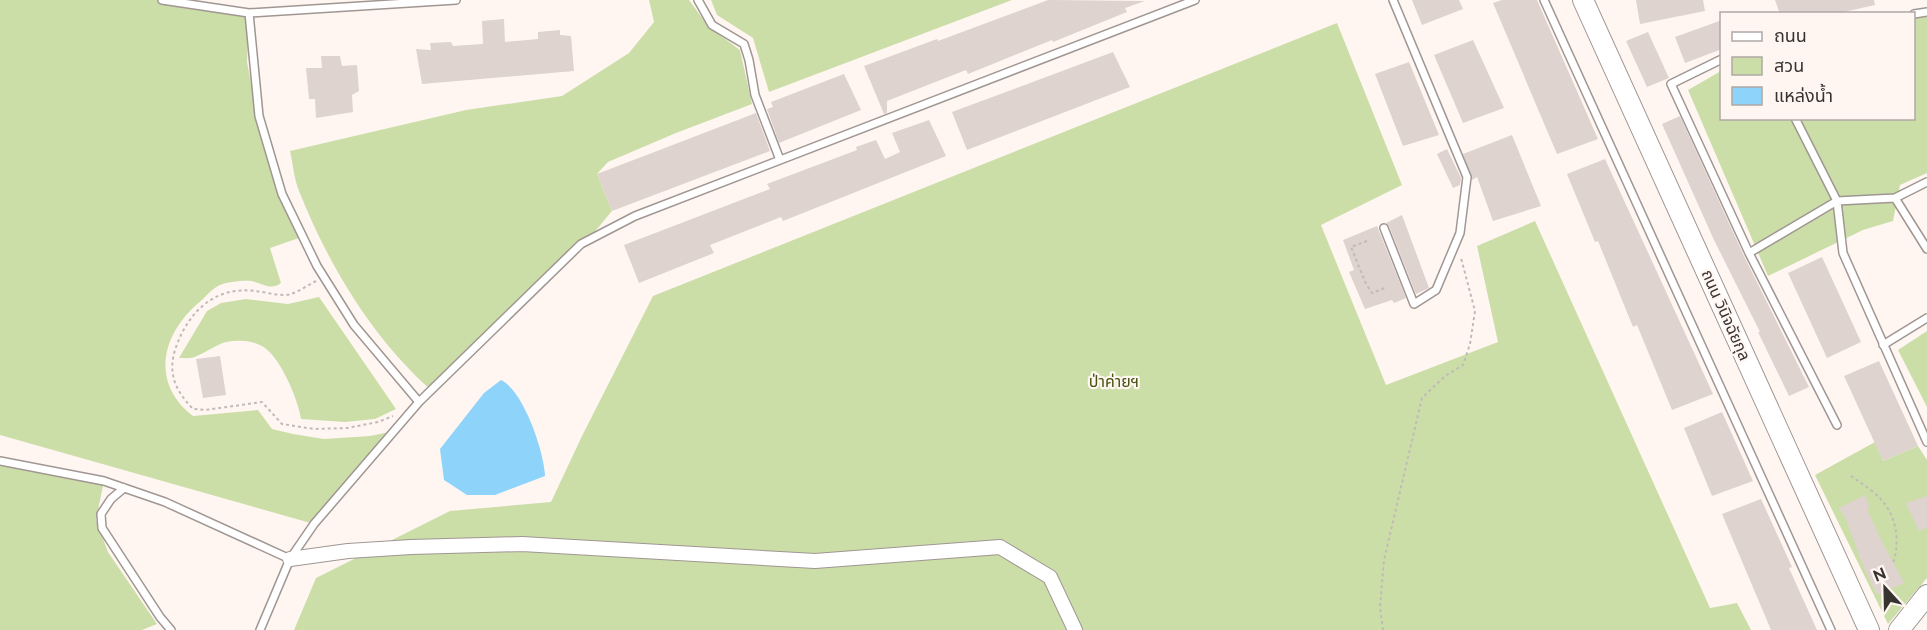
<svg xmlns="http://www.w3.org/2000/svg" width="1927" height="630" viewBox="0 0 1927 630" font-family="Raleway,'Noto Sans Thai',sans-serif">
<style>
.green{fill:#ccdea8}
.water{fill:#8dd3fa}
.building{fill:#ded3ce}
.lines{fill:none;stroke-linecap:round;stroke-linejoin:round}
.lane-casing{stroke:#a09692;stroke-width:10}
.street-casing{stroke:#a09692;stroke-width:16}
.secondary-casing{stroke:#a09692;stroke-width:22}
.path{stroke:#c1bab6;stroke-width:2;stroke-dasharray:3 3;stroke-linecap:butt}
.lane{stroke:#fff;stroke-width:7}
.street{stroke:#fff;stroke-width:14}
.secondary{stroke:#fff;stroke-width:20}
.labels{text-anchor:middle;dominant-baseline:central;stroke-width:4.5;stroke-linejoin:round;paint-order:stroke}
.street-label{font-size:16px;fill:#373331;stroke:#fff6f2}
.park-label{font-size:16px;fill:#43540d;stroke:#fff6f2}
</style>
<rect width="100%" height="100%" fill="#fff6f2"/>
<path class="green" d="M 0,0 L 162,0 L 249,13 L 247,62 L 259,126 L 275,184 L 299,238 L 270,248 L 281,283 C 270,291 263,283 251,281 C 244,280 227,282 220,285 C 213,288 207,295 202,300 C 162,332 149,382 193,416 L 258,410 L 272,429 L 293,434 L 324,439 L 370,436 L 394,431 L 314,524 L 0,435 Z
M 649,0 L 689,0 L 708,26 L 740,50 L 752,104 L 676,133 L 608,162 L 597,174 L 612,211 L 587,241 L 431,390 C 372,338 328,264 299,191 C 294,179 293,164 290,151 L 466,110 L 562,96 L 629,53 L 654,22 Z
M 711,0 L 1012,0 L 769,92 L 753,38 L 717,15 Z
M 1927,10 L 1927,173 L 1900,185 L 1893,221 L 1863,230 L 1768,276 L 1688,90 L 1721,71 L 1722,118 L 1914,118 L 1914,14 L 1900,13 Z
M 1337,23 L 1402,185 L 1321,225 L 1386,385 L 1498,342 L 1477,246 L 1535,221 L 1710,608 L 1737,603 L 1751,630 L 294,630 L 316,578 L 450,511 L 551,502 L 582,436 L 653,296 Z
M 319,297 L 396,409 L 375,419 L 345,422 L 301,419 C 298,399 280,356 262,346 C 251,340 238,340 226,342 C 215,345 207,352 197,356 C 192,359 185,358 179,358 L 207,311 L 221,303 L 246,299 L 288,304 Z
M 1927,331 L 1927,407 L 1898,350 Z
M 1875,442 L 1883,461 L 1918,446 L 1927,460 L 1927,578 L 1888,624 L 1815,475 Z
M 0,461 L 104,481 L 96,520 L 108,552 L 157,624 L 142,630 L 0,630 Z"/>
<path class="water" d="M 501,380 C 524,391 544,452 545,476 L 495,495 L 467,495 L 444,480 L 440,449 L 484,393 Z"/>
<path class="building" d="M 1048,0 L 1145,1 L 1125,8 L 1127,12 L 1053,42 L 1052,40 L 968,74 L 966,70 L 887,101 L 887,113 L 884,114 L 864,66 L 937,39 L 938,41 Z
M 1412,0 L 1459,0 L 1463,9 L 1422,25 Z
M 1502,0 L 1537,0 L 1598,139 L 1557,154 L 1493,3 Z
M 1636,0 L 1703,0 L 1705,11 L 1640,24 Z
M 1775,0 L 1874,0 L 1875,5 L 1835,14 L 1780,14 Z
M 504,19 L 505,42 L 538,39 L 538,32 L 560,30 L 560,35 L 571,36 L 574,71 L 422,84 L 416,49 L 431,50 L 430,43 L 451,42 L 453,46 L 483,44 L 482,21 Z
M 1722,20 L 1722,49 L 1685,63 L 1675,37 Z
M 1648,32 L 1669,78 L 1647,87 L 1626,41 Z
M 1473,40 L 1504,108 L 1463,123 L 1434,55 Z
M 1113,52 L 1130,87 L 967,150 L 952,112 Z
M 321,56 L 340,56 L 342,66 L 357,65 L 359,91 L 352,95 L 353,112 L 316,118 L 315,99 L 309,99 L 306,68 L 322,68 Z
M 1409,62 L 1439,135 L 1403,146 L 1375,74 Z
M 844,74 L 861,110 L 779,143 L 767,109 L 773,107 L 771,102 Z
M 756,113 L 770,151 L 612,211 L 597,174 Z
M 1680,116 L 1744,256 L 1809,387 L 1789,396 L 1758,332 L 1760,332 L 1714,240 L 1662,124 Z
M 929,120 L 946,156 L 783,221 L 781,217 L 710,245 L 714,253 L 639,283 L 624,245 L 770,189 L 767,184 L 857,150 L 856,147 L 876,140 L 885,159 L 900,152 L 892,133 Z
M 1512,135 L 1541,206 L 1493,221 L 1477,177 L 1472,180 L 1463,154 Z
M 1447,149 L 1461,178 L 1460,185 L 1453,188 L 1437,154 Z
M 1605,159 L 1713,394 L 1672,410 L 1637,325 L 1633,327 L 1598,241 L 1595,242 L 1567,174 Z
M 1402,215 L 1429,288 L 1416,294 L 1389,226 L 1386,223 Z
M 1377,226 L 1406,298 L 1394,303 L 1392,300 L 1365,309 L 1349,272 L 1354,270 L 1343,240 Z
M 1822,257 L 1861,342 L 1827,358 L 1788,273 Z
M 220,356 L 226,395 L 203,398 L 196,359 Z
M 1879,361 L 1918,446 L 1883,461 L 1844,376 Z
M 1722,412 L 1753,481 L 1712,496 L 1684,428 Z
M 1865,495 L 1870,508 L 1867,509 L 1878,534 L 1904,583 L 1877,595 L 1864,568 L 1846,519 L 1839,508 Z
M 1927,496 L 1927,527 L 1919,531 L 1906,503 Z
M 1761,499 L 1792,567 L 1789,568 L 1817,630 L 1771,630 L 1722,514 Z"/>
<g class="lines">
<defs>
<path id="lane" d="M 162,0 L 249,13 L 456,0
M 698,0 L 712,25 L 744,44 L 749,60 L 755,95 L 780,160
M 1544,0 L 1831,630
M 249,13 L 259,116 L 282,194 L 317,266 L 354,325 L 419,402
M 1914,14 L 1927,12
M 1722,59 L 1671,84 L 1749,253 L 1837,201 L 1895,198
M 1795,118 L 1837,201 L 1843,253 L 1927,442
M 1927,182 L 1895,198 L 1927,249
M 1384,228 L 1414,304 L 1436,290 L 1460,233 L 1467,177 L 1393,0
M 1749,253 L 1837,425
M 1883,345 L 1927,318
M 0,461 L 104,481 L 165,502 L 290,559
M 124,488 L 111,499 L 101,514 L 102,528 L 160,617 L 171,630
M 260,630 L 290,559 L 314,524 L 419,402 L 581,244 L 635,216 L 1195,0"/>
<path id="street" d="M 290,559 L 348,551 L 411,547 L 522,544 L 815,561 L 1000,547 L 1050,577 L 1075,630"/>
<path id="secondary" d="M 1583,0 L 1869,630
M 1899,630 L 1927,595"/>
</defs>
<use href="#lane" class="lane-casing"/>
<use href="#street" class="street-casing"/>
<use href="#secondary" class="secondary-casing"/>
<path class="path" d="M 1367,241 L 1351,247 L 1366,284 L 1372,293 L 1387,287
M 316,281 C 308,285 300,291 291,294 C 281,297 266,292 255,291 C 215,286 189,311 176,347 C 167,373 175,390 193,409 L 205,410 L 262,402 L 282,424 L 314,429 L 347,428 L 378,422 L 393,416
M 1851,476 C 1862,484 1876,492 1884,503 C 1897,519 1900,544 1893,563
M 1383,630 L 1380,607 L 1384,560 L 1422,398 L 1445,376 L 1463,365 L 1470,344 L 1475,311 L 1461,258"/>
<use href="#lane" class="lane"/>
<use href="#street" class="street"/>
<use href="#secondary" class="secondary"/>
</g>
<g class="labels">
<g class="street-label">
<text transform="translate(1726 315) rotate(66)">ถนน วินิจฉัยกุล</text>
</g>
<g class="park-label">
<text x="1114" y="381">ป่าค่ายฯ</text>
</g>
</g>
<rect x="1720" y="12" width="195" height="108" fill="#fff6f2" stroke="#afa8a5" stroke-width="1.5"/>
<rect x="1732" y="32" width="30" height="9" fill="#ffffff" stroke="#afa8a5" stroke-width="1.5"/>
<text x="1774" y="42" font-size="18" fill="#373331">ถนน</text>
<rect x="1732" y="57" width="30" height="18" fill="#ccdea8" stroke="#afa8a5" stroke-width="1.5"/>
<text x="1774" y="72" font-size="18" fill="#373331">สวน</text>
<rect x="1732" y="87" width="30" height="18" fill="#8dd3fa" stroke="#afa8a5" stroke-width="1.5"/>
<text x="1774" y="102" font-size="18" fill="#373331">แหล่งน้ำ</text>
<g transform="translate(1885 588) rotate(338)" stroke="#fff6f2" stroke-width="4.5" paint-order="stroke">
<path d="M0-4.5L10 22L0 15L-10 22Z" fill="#373331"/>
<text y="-9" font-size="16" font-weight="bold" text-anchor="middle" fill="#373331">N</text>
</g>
</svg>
